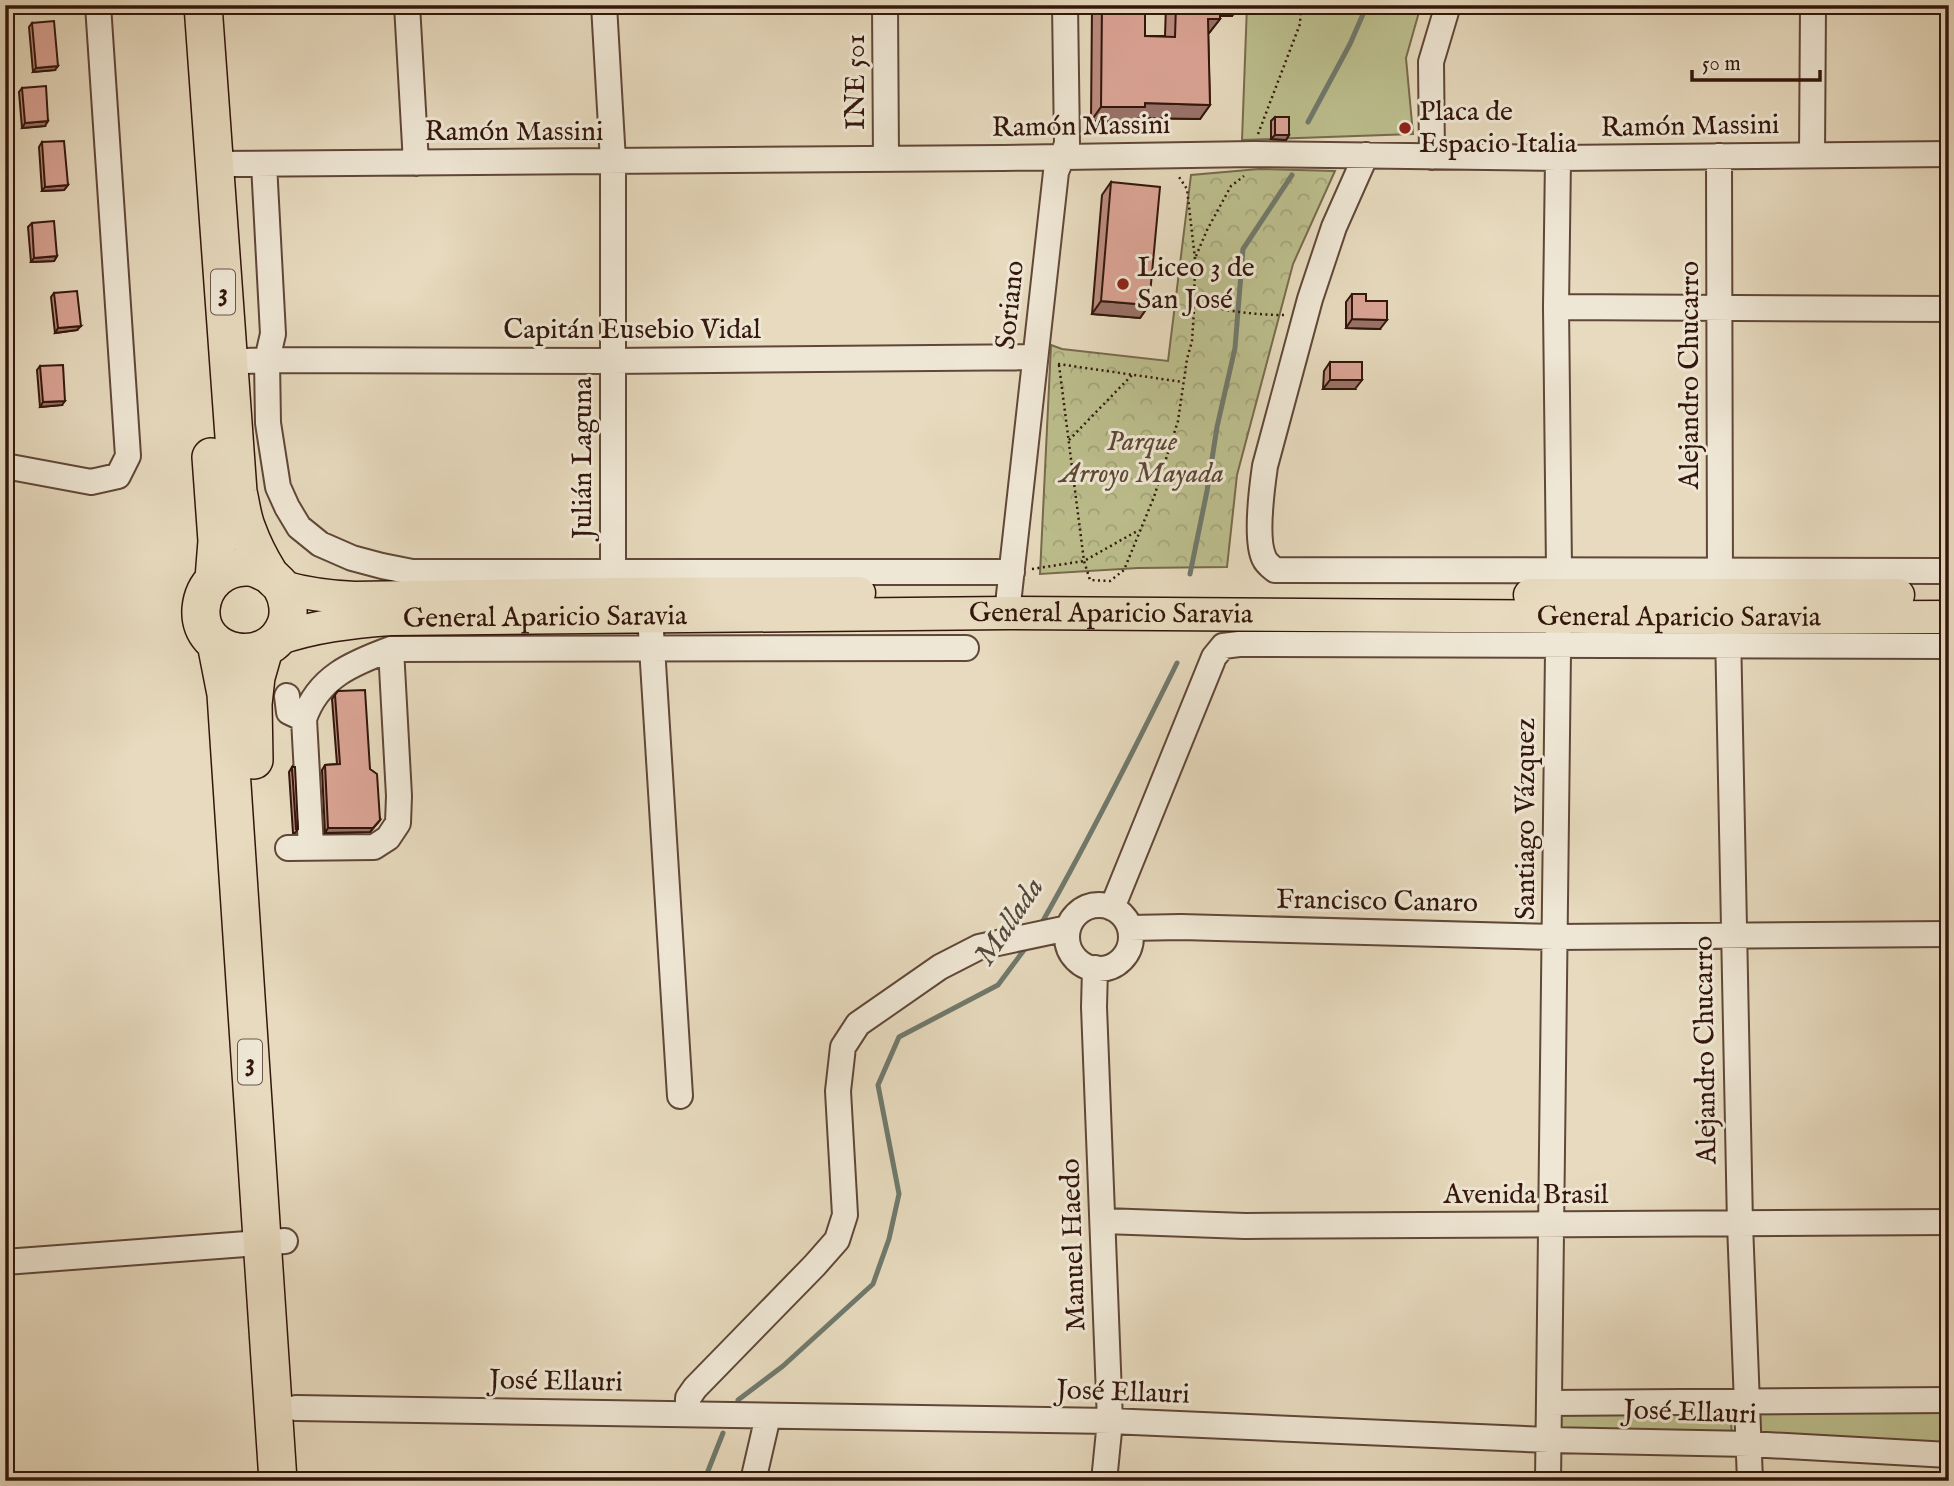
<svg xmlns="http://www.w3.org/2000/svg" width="1954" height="1486" viewBox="0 0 1954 1486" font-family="'IM FELL English',serif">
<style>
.grass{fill:#bcbe8d;stroke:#786a4c;stroke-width:2}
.park{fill:url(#park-crowns);stroke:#786a4c;stroke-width:2}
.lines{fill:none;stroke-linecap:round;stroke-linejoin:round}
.stream{stroke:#70796c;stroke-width:5}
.minor-casing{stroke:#604738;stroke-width:28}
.major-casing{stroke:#33160c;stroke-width:35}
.highway-casing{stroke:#33160c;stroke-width:40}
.path{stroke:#33160c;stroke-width:2.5;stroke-dasharray:2 3.5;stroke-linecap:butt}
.minor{stroke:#efe7d5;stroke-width:24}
.major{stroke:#e7dabe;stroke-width:32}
.highway{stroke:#e7dabe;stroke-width:37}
.wall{fill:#bb8c7f;stroke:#33160c;stroke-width:2}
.shaded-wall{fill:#997268;stroke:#33160c;stroke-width:2}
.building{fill:#daa394;stroke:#33160c;stroke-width:2}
.poi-dot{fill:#8f2418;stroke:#efe7d5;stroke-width:2.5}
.labels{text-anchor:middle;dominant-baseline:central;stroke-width:6;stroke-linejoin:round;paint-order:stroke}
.shield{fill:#efe7d5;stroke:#6b5548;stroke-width:2}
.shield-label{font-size:26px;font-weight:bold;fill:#33160c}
.street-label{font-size:28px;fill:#33160c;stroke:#efe7d5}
.poi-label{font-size:28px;fill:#33160c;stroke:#efe7d5;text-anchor:start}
.park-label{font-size:28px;font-style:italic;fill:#5c4833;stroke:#efe7d5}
.water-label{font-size:30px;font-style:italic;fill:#51483c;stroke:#efe7d5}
</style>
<defs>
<pattern id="park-crowns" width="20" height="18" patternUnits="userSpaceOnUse" patternTransform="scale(1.75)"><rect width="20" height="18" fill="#bcbe8d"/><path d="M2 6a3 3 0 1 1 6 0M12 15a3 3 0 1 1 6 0" fill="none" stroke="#a2a378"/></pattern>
</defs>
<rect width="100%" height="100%" fill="#e7dabe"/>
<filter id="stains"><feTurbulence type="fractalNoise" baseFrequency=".00286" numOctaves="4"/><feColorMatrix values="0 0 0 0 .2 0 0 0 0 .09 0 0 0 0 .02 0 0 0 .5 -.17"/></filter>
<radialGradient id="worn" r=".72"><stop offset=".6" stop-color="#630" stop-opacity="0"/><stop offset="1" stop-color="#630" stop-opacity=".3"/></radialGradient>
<path class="grass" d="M 1247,5 L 1421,5 L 1406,58 L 1413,134 L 1242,140 Z
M 1758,1408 L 1949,1408 L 1949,1444 L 1759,1434 Z
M 1730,1409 L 1732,1436 L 1560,1430 L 1560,1410 Z"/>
<path class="park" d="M 1259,169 L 1335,171 L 1293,264 L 1237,475 L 1227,567 L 1138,568 L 1040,574 L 1051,345 L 1062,349 L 1168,361 L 1191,175 Z"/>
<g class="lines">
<path class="stream" d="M 1308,122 L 1350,44 L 1367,5
M 1190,574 L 1207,491 L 1217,427 L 1235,348 L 1243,249 L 1292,175
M 1040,926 C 1089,840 1133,752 1177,663
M 738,1400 L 783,1366 L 873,1284 L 889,1239 L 899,1194 L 878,1085 L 899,1037 L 998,985 L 1027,946
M 704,1481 L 723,1433"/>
<defs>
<path id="minor" d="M 407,5 L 416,163
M 604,5 L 613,161 L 613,585
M 885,5 L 886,159
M 1366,155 L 1334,227 L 1310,299 L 1265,466 C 1262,487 1255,539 1264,558 C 1266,563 1270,566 1275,570 L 1949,571
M 1812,155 L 1813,5
M 1719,156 L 1720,586
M 1432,157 L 1431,62 L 1448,5
M 213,164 L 1003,158 L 1254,154 L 1558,158 L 1949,154
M 264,164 L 273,334 L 267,360 L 268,423 L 278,487 L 287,507 L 299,527 L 320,544 L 352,558 L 382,566 L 412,572 L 1012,572
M 1556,307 L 1949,309
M 228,362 L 267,360 L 612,361 L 1035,357
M 5,466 L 91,482 L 118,476 L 128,456 L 98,5
M 1007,613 L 1056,172 L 1067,144 L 1065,5
M 651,631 L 680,1096
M 1728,631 L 1740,1224 L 1750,1481
M 287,696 L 289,712 L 304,719
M 311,847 L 304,719 C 318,677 353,663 391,649 L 966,648
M 288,848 L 374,847 L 388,838 L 398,823 L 399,796 L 391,649
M1067 937a32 32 0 1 1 64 0a32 32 0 1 1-64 0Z
M 1112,908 L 1214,657 L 1223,646 L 1239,644 L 1949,646
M 1130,928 L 1181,927 L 1555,937 L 1949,934
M 1095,968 L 1094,1007 L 1110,1421 L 1104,1481
M 1104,1221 L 1245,1226 L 1949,1222
M 5,1262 L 285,1241
M 1549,1403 L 1949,1400
M 296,1408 L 1110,1421 L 1549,1440 L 1749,1444 L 1949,1455
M 688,1414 L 688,1398 L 695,1388 L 815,1265 L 837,1240 L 845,1215 L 838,1091 L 843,1047 L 858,1024 L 940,967 L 979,947 L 1068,928
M 753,1481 L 768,1416
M 1548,1481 L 1559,569 L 1556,307 L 1558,158"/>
<g id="major">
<path d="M 282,587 C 307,594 329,597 355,598 L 613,594 L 859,593"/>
<path d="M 1530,595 L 1898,595"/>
<path id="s1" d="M 277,639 C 315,626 351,622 390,619 L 1007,613 L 1728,618 L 1949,617"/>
</g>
<path id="highway" d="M 203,5 L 238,492 C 241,504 242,517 247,529 C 252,543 260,559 268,572 C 271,578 279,582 282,588 C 288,598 290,613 286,624 C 269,670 198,657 201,609 C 203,584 223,566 248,567 C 255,567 262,571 268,574
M 211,457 L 217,541 L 214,579
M 216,643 L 226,694 L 278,1481
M 254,760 L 253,704 L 256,677 L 264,649"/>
</defs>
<use href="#minor" class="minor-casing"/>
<use href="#major" class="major-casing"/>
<use href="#highway" class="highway-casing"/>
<path class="path" d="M 1258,134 L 1300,24 L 1301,5
M 1196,256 L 1207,230 L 1231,186 L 1244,176
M 1195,303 C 1225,311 1254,315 1285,315
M 1058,364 L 1183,382
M 1059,365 L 1084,561 L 1090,580 L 1110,581 L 1124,570 L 1154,497 L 1178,421 L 1187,359 L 1192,341 L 1194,310 L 1195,259 L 1187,189 L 1179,177
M 1069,440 L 1132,375
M 1032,569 L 1084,561 L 1139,530"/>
<use href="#minor" class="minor"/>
<use href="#major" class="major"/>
<use href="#highway" class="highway"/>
</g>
<path class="wall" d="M 1092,5 L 1145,5 L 1145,36 L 1165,36 L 1166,5 L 1239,5 L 1232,16 L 1220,16 L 1220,19 L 1209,33 L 1208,33 L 1210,105 L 1200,119 L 1137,118 L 1135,122 L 1091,121 Z
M 32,23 L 55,70 L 33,72 L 29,27 Z
M 22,88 L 45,126 L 22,128 L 19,92 Z
M 1275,117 L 1289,135 L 1286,140 L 1271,139 L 1271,121 Z
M 42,142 L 68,185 L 64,190 L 42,191 L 39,147 Z
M 1111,182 L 1149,305 L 1140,318 L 1092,314 L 1102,195 Z
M 32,223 L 57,256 L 54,261 L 31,262 L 28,227 Z
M 54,293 L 77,330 L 55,333 L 51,297 Z
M 1352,294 L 1366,301 L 1380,329 L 1346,328 L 1346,302 Z
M 1330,362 L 1355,389 L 1323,389 L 1324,371 Z
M 40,366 L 62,405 L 40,407 L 37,370 Z
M 338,691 L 370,769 L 380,820 L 370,832 L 325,833 L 322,770 L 325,765 L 337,764 L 332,699 Z
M 292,767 L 298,829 L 295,833 L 293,833 L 289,772 Z"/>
<path class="shaded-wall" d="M 1217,5 L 1239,5 L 1232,16 L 1210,16 Z
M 1208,19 L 1220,19 L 1209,33 L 1198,33 Z
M 58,66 L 55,70 L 33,72 L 36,68 Z
M 1145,103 L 1210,105 L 1200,119 L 1137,118 L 1135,122 L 1091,121 L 1101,107 Z
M 48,121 L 45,126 L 22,128 L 25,123 Z
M 1275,135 L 1289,135 L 1286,140 L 1271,139 Z
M 68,185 L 64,190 L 42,191 L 45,187 Z
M 57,256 L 54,261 L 31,262 L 34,258 Z
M 1101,301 L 1149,305 L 1140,318 L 1092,314 Z
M 1352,319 L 1387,320 L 1380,329 L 1346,328 Z
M 81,326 L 77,330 L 55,333 L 58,328 Z
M 1330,380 L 1362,380 L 1355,389 L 1323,389 Z
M 65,401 L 62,405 L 40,407 L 43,402 Z
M 380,820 L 370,832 L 325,833 L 328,828 Z"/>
<path class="building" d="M 1102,5 L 1145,5 L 1145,36 L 1175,37 L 1176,5 L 1220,5 L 1220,19 L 1208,19 L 1210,105 L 1145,103 L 1145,107 L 1101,107 Z
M 54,21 L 58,66 L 36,68 L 32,23 Z
M 46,86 L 48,121 L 25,123 L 22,88 Z
M 1275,117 L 1289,117 L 1289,135 L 1275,135 Z
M 64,141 L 68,185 L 45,187 L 42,142 Z
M 1111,182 L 1160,187 L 1149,305 L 1101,301 Z
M 54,221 L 57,256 L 34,258 L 32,223 Z
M 77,291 L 81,326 L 58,328 L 54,293 Z
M 1352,294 L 1366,294 L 1366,301 L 1387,301 L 1387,320 L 1352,319 Z
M 5,296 L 7,318 L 5,318 Z
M 1330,362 L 1362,362 L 1362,380 L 1330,380 Z
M 63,365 L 65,401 L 43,402 L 40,366 Z
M 365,690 L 370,769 L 377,774 L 380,820 L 373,828 L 328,828 L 325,765 L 340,764 L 335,695 L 338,691 Z
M 292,767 L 295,767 L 298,829 L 296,829 Z"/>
<g class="poi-dot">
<circle cx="1405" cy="128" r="7"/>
<circle cx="1123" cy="284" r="7"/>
</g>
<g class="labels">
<g class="shield">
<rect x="211" y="269.5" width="24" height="45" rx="5"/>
<rect x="238" y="1039.5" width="24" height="45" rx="5"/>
</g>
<g class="shield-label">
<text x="223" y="292">3</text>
<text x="250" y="1062">3</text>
</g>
<g class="street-label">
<text transform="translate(856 82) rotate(-90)">INE 501</text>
<text transform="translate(1081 127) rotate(-1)">Ramón Massini</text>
<text transform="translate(1690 127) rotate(-1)">Ramón Massini</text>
<text x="514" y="132">Ramón Massini</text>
<text transform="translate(1011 305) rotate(-84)">Soriano</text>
<text x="632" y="330">Capitán Eusebio Vidal</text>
<text transform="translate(1690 375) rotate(-90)">Alejandro Chucarro</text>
<text transform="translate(583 458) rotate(-90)">Julián Laguna</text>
<text stroke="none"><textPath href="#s1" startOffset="836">General Aparicio Saravia</textPath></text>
<text stroke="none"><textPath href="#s1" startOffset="1404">General Aparicio Saravia</textPath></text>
<text stroke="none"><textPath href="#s1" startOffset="270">General Aparicio Saravia</textPath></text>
<text transform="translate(1526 819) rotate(-90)">Santiago Vázquez</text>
<text transform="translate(1377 902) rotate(1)">Francisco Canaro</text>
<text transform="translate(1706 1050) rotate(-91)">Alejandro Chucarro</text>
<text x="1526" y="1195">Avenida Brasil</text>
<text transform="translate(1074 1245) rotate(-92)">Manuel Haedo</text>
<text transform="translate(556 1382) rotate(1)">José Ellauri</text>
<text transform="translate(1123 1393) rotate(2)">José Ellauri</text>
<text transform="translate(1690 1413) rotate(2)">José Ellauri</text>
</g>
<g class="poi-label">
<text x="1419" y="112">Placa de<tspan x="1419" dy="32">Espacio Italia</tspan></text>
<text x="1137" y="268">Liceo 3 de<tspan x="1137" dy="32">San José</tspan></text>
</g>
<g class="park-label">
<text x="1142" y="442">Parque<tspan x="1142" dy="32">Arroyo Mayada</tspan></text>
</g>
<g class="water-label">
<text transform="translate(1010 922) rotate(-56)">Mallada</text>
</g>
</g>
<rect width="1954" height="1486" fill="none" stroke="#e7dabe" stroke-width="28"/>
<rect x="7" y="7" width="1940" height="1472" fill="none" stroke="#33160c" stroke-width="3.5"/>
<rect x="14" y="14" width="1926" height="1458" fill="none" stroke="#33160c" stroke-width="2"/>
<path d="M1692 70v10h128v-10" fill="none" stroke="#33160c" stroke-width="3.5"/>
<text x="1702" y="70" font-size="21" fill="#33160c" stroke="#efe7d5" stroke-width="5" paint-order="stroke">50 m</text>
<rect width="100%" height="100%" filter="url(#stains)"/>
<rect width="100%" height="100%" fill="url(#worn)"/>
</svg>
